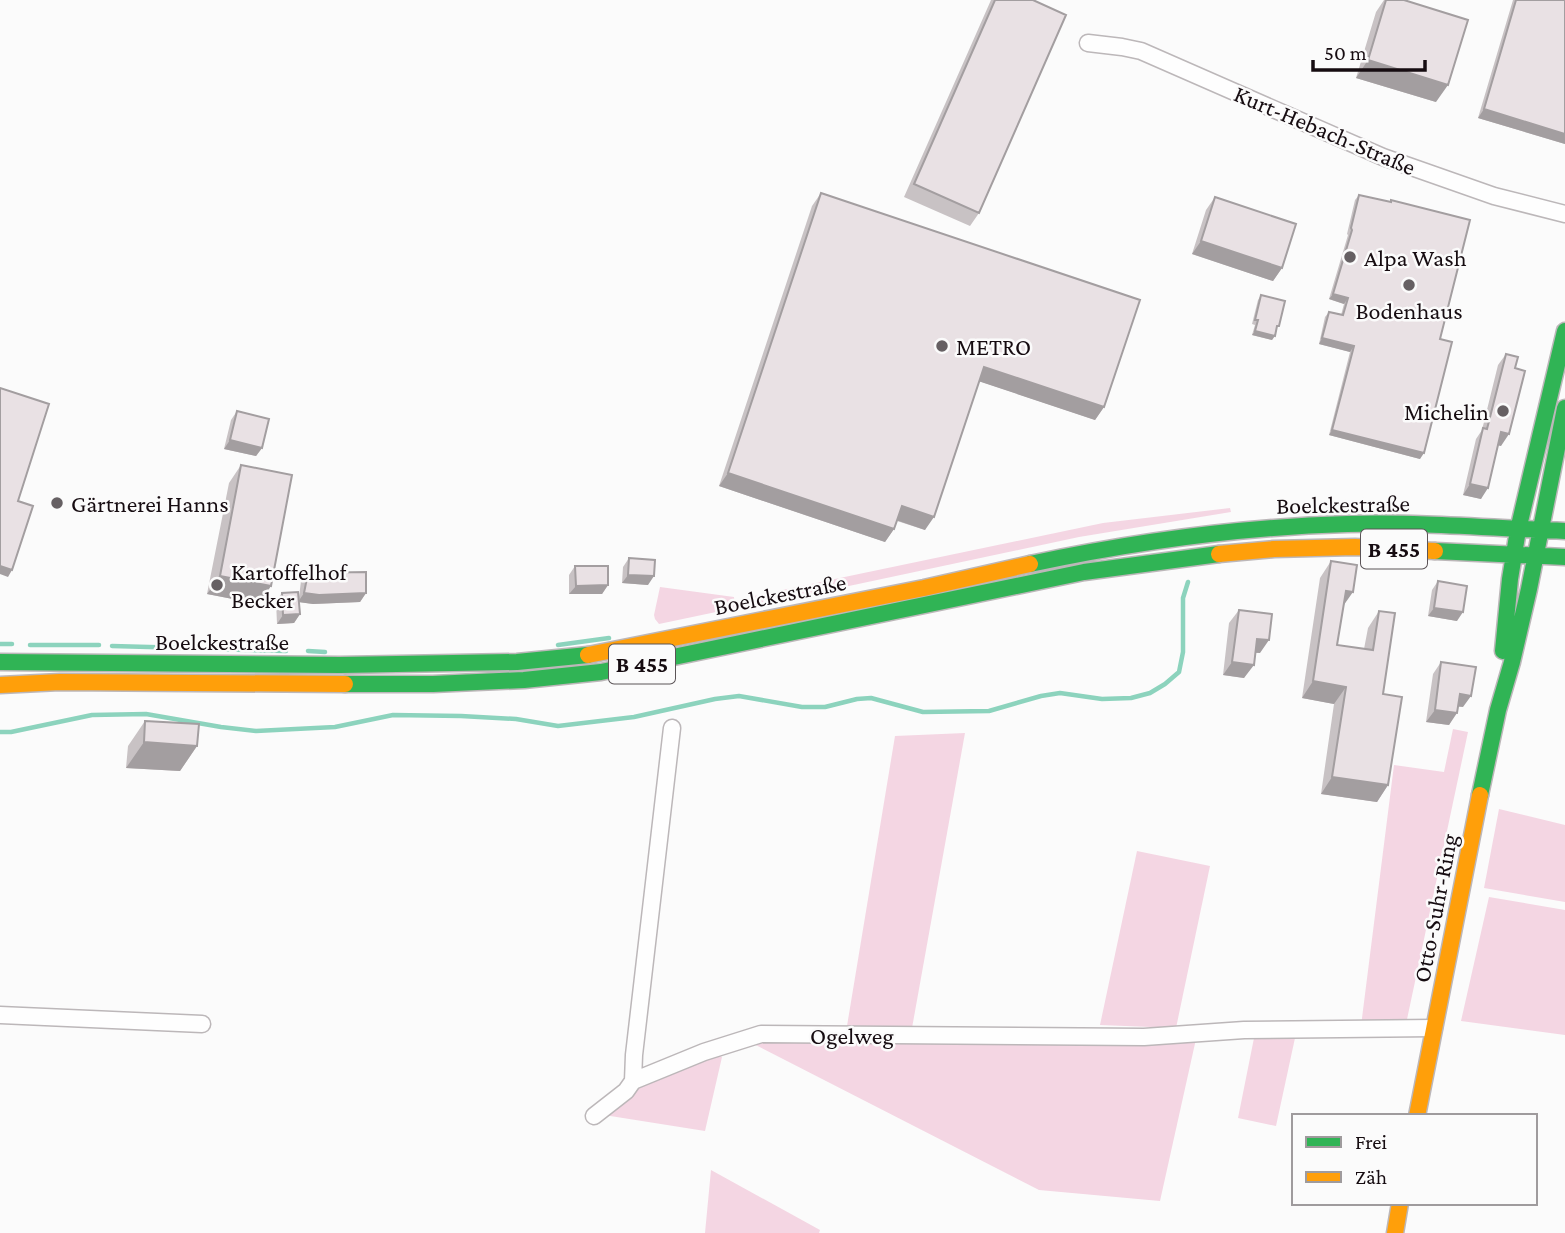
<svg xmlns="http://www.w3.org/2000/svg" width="1565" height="1233" viewBox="0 0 1565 1233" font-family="'Crimson Pro',serif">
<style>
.green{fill:#f4d6e3}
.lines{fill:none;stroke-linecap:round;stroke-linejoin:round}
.stream{stroke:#8cd3bd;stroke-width:4.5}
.street-casing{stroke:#bcb7b9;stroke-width:19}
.fast-casing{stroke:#bcb7b9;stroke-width:19}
.slow-casing{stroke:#bcb7b9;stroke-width:19}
.street{stroke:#fefefe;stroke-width:16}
.fast{stroke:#30b455;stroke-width:16}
.slow{stroke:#ff9f0a;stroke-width:16}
.wall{fill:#c8c2c4}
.shaded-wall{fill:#a39ea0}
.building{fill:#e9e1e4;stroke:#a39ea0;stroke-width:2}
.poi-dot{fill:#666063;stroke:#fbfbfb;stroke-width:2.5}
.labels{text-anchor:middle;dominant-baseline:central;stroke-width:5;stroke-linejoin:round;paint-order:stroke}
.shield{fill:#fbfbfb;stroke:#5b5457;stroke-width:2}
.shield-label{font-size:23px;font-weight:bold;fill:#160c11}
.street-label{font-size:24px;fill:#160c11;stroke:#fbfbfb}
.poi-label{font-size:24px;fill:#160c11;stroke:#fbfbfb;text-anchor:start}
</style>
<rect width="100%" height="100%" fill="#fbfbfb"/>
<path class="green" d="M 1230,508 L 1231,512 L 1079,537 L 760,605 L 757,604 L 754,596 L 1103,523 Z
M 660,587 L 734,597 L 735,608 L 659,624 L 655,619 L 654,615 Z
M 1453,729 L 1468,732 L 1406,1024 L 1361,1026 L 1394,765 L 1444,772 Z
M 965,733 L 912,1028 L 847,1026 L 895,736 Z
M 1499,809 L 1565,825 L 1565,902 L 1484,888 Z
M 1137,851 L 1210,866 L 1176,1028 L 1100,1025 Z
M 1489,897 L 1565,910 L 1565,1035 L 1461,1021 Z
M 1254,1038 L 1295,1038 L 1276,1126 L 1238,1118 Z
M 1196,1039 L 1160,1201 L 1039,1190 L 750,1042 L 901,1043 Z
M 716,1054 L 722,1057 L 705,1131 L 604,1115 L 626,1096 L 644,1084 Z
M 711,1170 L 820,1230 L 819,1233 L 705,1233 Z"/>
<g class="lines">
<path class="stream" d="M 0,644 L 12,644
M 30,645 L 99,645
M 558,645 L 609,638
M 112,646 L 186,648
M 209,649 L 286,651
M 308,651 L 325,652
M 0,732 L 11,732 L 92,715 L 146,714 L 221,727 L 256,731 L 335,727 L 393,715 L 461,716 L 516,719 L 558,726 L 634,717 L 715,699 L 739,696 L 802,707 L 825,707 L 857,699 L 871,698 L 923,712 L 989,711 L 1041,696 L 1060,693 L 1102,699 L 1131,698 L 1150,693 L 1165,684 L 1179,672 L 1183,652 L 1183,598 L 1188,582"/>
<defs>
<path id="street" d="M 1088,43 L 1122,47 L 1141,51 L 1383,157 L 1494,196 L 1565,214
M 672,728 L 634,1055 L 633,1081 L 704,1052 L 761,1034 L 1144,1037 L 1244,1030 L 1434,1028
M 0,1015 L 202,1024
M 594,1116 L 626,1091 L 633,1081"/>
<path id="fast" d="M 1435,551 L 1565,557
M 1030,564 C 1133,542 1242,527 1347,524 C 1419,522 1493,528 1565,531
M 1503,651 L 1510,579 L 1518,530 L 1565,331
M 0,662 L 340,665 L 517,662 L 588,655
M 345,684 L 433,684 L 524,680 L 601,672 L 1084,572 L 1219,554
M 1480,795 L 1498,710 L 1512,662 L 1529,589 L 1565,408"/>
<path id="slow" d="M 1219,554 L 1274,549 L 1355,547 L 1435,551
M 588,655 L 924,588 L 1030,564
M 0,685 L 60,682 L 345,684
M 1417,1116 L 1480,795
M 1395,1233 L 1400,1203"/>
</defs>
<use href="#street" class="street-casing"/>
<use href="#fast" class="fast-casing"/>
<use href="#slow" class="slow-casing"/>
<use href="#street" class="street"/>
<use href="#fast" class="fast"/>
<use href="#slow" class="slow"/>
</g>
<path class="wall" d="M 991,0 L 1033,0 L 979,213 L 970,226 L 904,197 Z
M 1384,0 L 1404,0 L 1436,102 L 1356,78 L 1376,12 Z
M 1513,0 L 1565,0 L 1565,144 L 1478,118 Z
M 821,193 L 1104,407 L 1095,420 L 979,381 L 925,530 L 897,521 L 894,529 L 885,542 L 719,486 L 812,206 Z
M 1359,195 L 1390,202 L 1391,200 L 1440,339 L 1420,459 L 1329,435 L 1350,352 L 1319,344 L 1325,317 L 1329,312 L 1341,315 L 1344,304 L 1329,299 L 1348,235 L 1347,234 L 1355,200 Z
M 1215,197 L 1282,268 L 1273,281 L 1192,254 L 1206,210 Z
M 1261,295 L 1276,330 L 1272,340 L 1252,335 L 1255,325 L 1252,324 L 1258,300 Z
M 1506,354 L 1515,368 L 1501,446 L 1498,445 L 1481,499 L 1463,495 L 1476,439 L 1482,430 L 1498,365 Z
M 237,411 L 262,448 L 256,456 L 224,449 L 231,420 Z
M 241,465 L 259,604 L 207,594 L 229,483 Z
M 629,558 L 648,585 L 622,583 L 623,567 Z
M 1331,561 L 1343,606 L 1337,645 L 1364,649 L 1368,628 L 1379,611 L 1388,785 L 1377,802 L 1321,794 L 1334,704 L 1302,698 L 1320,578 Z
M 575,566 L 608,585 L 602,594 L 569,594 L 569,575 Z
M 308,573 L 366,593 L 360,602 L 313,604 L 299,602 L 300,614 L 294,623 L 277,624 L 276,601 L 282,593 L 299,597 L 301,581 Z
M 1438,581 L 1457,621 L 1428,616 L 1432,590 Z
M 1239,610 L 1260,653 L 1255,653 L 1244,678 L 1223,675 L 1229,623 Z
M 1441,662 L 1463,707 L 1458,707 L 1449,725 L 1426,722 L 1433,674 Z
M 145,721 L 197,746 L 180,771 L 126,768 L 128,746 Z"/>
<path class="shaded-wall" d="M 1368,60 L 1448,85 L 1436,102 L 1356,78 Z
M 1484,109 L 1565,134 L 1565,144 L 1478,118 Z
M 1201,241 L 1282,268 L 1273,281 L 1192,254 Z
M 1333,294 L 1348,298 L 1344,304 L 1329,299 Z
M 1255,331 L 1275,336 L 1272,340 L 1252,335 Z
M 1322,338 L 1354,346 L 1350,352 L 1319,344 Z
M 984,367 L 1104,407 L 1095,420 L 975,380 Z
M 1332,430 L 1424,453 L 1420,459 L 1329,435 Z
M 1501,432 L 1509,434 L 1501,446 L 1493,444 Z
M 230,440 L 262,448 L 256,456 L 224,449 Z
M 728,473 L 894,529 L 885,542 L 719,486 Z
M 1470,484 L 1488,488 L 1481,499 L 1463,495 Z
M 902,506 L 934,517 L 925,530 L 893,519 Z
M 0,566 L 12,570 L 8,577 L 0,574 Z
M 628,575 L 654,576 L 648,585 L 622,583 Z
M 220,576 L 271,586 L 259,604 L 207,594 Z
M 608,585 L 602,594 L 569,594 L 576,586 Z
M 1346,591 L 1353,592 L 1341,609 Z
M 304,593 L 366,593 L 360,602 L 313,604 L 298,602 Z
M 1434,608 L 1463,612 L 1457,621 L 1428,616 Z
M 300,614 L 294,623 L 277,624 L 283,615 Z
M 1257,639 L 1269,640 L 1260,653 L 1248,652 Z
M 1232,662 L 1254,665 L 1244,678 L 1223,675 Z
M 1313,681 L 1346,687 L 1334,704 L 1302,698 Z
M 1460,694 L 1471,696 L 1463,707 L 1452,705 Z
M 1435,710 L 1457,713 L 1449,725 L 1426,722 Z
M 144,742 L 197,746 L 180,771 L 126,768 Z
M 1332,777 L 1388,785 L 1377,802 L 1321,794 Z"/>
<path class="building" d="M 995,0 L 1033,0 L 1066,15 L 979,213 L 914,184 Z
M 1386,0 L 1404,0 L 1468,20 L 1448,85 L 1368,60 Z
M 1516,0 L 1565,0 L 1565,134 L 1484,109 Z
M 821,193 L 1140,300 L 1104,407 L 984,367 L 934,517 L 902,506 L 894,529 L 728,473 Z
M 1359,195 L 1391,202 L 1391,200 L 1470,220 L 1440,339 L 1452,342 L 1424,453 L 1332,430 L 1354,346 L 1322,338 L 1329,312 L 1343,315 L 1348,298 L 1333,294 L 1352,230 L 1351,228 Z
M 1215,197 L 1296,224 L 1282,268 L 1201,241 Z
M 1261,295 L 1285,301 L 1279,326 L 1277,326 L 1275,336 L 1255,331 L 1258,320 L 1255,320 Z
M 1506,354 L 1518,357 L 1515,368 L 1525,371 L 1509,434 L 1501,432 L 1488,488 L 1470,484 L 1483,428 L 1487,429 Z
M 0,388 L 49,404 L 18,501 L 33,506 L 12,570 L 0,566 Z
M 237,411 L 269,419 L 262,448 L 230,440 Z
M 241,465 L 292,475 L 271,586 L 220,576 Z
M 629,558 L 655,560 L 654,576 L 628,575 Z
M 1331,561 L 1357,565 L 1353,592 L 1346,591 L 1337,645 L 1373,650 L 1379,611 L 1395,613 L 1383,694 L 1402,697 L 1388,785 L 1332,777 L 1346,687 L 1313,681 Z
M 575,566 L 608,566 L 608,585 L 576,586 Z
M 366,572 L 366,593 L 319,595 L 304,593 L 308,573 Z
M 1438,581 L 1467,586 L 1463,612 L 1434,608 Z
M 298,592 L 300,614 L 283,615 L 282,593 Z
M 1239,610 L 1272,614 L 1269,640 L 1257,639 L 1254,665 L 1232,662 Z
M 1441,662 L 1476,667 L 1471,696 L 1460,694 L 1457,713 L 1435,710 Z
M 145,721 L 199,724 L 197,746 L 144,742 Z"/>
<g class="poi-dot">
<circle cx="1350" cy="257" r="7"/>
<circle cx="1409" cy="285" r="7"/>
<circle cx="942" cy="346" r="7"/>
<circle cx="1503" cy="411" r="7"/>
<circle cx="57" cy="503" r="7"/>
<circle cx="217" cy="585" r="7"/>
</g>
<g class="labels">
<g class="shield">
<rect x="1361" y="529.5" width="66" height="39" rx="5"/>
<rect x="609" y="644.5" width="66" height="39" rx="5"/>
</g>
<g class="shield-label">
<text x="1394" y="549">B 455</text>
<text x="642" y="664">B 455</text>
</g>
<g class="street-label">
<text transform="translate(1325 130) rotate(23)">Kurt-Hebach-Straße</text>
<text transform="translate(1343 504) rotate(-1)">Boelckestraße</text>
<text transform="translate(780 594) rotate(-11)">Boelckestraße</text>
<text x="222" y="641">Boelckestraße</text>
<text transform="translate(1435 908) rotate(-79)">Otto-Suhr-Ring</text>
<text x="852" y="1035">Ogelweg</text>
</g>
<g class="poi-label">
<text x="1364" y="257">Alpa Wash</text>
<text x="1409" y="310" text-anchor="middle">Bodenhaus</text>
<text x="956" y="346">METRO</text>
<text x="1489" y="411" text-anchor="end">Michelin</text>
<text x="71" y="503">Gärtnerei Hanns</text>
<text x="231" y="571">Kartoffelhof<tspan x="231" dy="28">Becker</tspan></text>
</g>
</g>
<rect x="1292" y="1114" width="245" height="91" fill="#fbfbfb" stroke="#9f9b9d" stroke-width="2"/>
<rect x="1306" y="1137" width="35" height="10" fill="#30b455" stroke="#9f9b9d" stroke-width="2"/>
<text x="1355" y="1149" font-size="21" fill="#160c11">Frei</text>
<rect x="1306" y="1172" width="35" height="10" fill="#ff9f0a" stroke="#9f9b9d" stroke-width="2"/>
<text x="1355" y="1184" font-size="21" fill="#160c11">Zäh</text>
<path d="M1313 60v10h112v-10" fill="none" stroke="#160c11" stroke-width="3.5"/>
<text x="1324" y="60" font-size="21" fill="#160c11" stroke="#fbfbfb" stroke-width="5" paint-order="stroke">50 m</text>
</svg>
